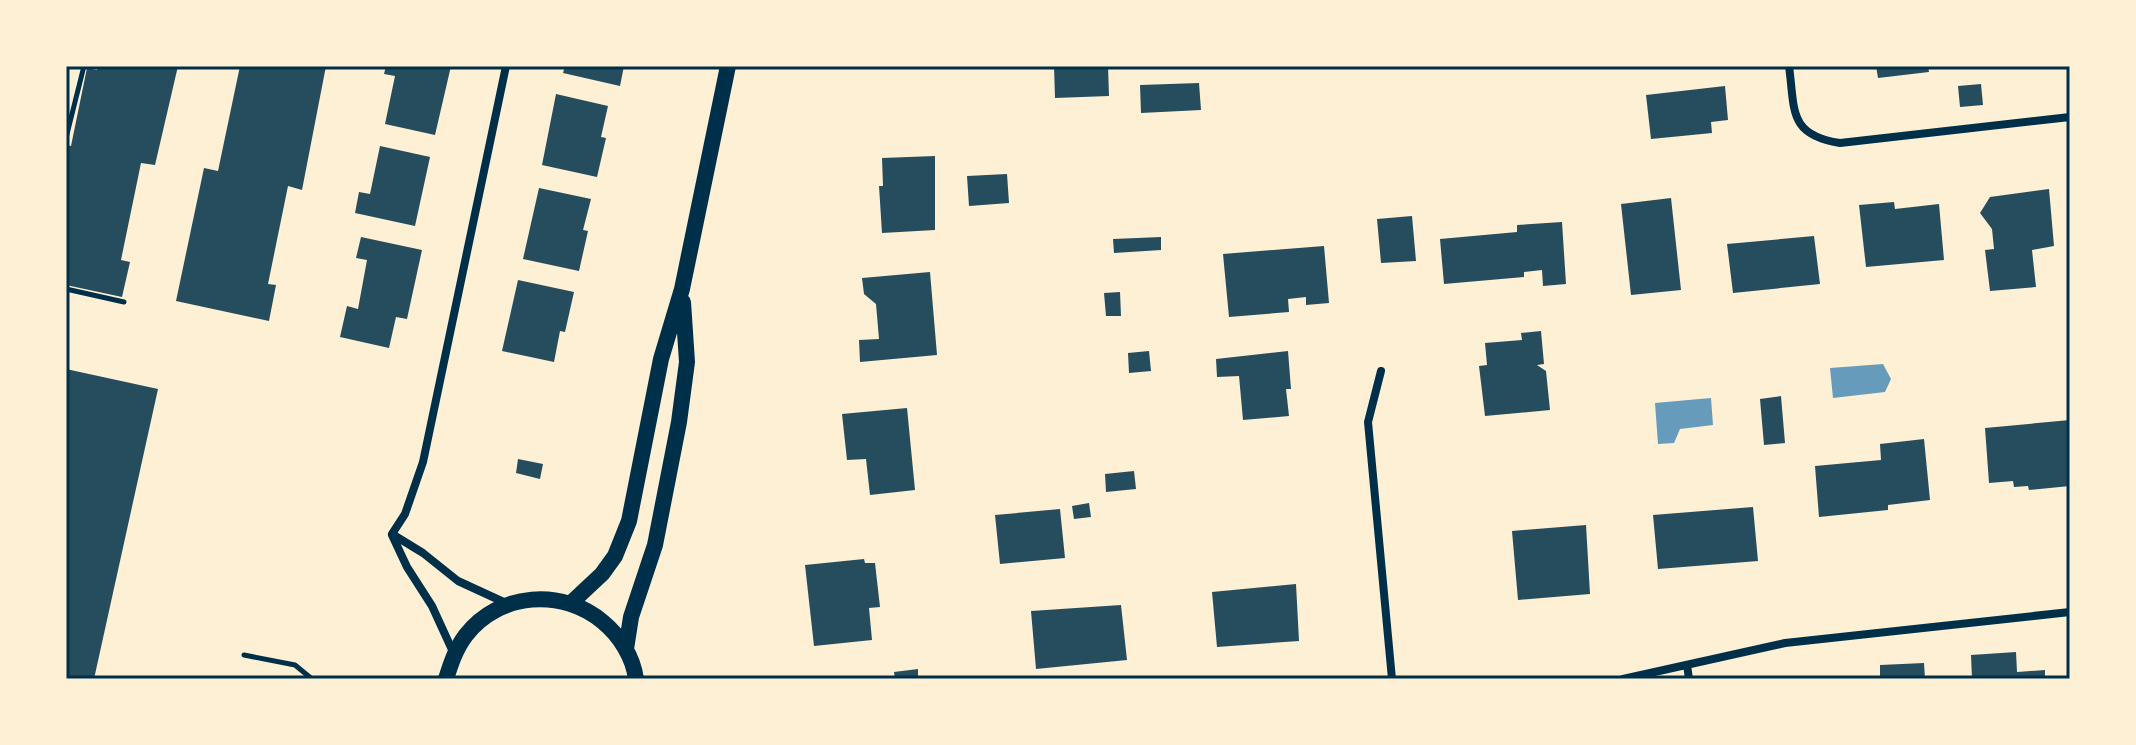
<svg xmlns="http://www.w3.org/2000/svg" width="2136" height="745" viewBox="0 0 2136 745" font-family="Mulish,sans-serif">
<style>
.water{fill:#669bbc}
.building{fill:#264d5e}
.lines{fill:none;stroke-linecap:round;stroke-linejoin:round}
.path{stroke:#003049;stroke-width:5}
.minor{stroke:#003049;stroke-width:8}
.secondary{stroke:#003049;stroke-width:16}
.neatline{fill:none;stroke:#003049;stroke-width:3}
</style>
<rect width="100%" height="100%" fill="#fdf0d5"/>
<path class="water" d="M 1883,364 L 1891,379 L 1885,392 L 1833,398 L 1830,368 Z
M 1711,398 L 1713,425 L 1680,429 L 1674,443 L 1658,444 L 1655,403 Z"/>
<path class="building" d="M 98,66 L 178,66 L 155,165 L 141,163 L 121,260 L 130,262 L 122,297 L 66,285 L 66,145 L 71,146 L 87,68 L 97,70 Z
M 240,66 L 326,66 L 302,190 L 288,186 L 268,284 L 276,285 L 269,321 L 176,301 L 204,168 L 218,171 Z
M 386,66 L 451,66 L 435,135 L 385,124 L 395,76 L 384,74 Z
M 565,66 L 624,66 L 620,86 L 563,73 Z
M 1054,66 L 1108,66 L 1109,96 L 1055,98 Z
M 1876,66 L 1928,66 L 1929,72 L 1878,78 Z
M 1199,83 L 1201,110 L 1141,113 L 1140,85 Z
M 1981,84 L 1983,105 L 1960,107 L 1958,86 Z
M 1725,86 L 1728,120 L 1711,122 L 1712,133 L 1651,139 L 1646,95 Z
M 556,94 L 608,106 L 601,137 L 606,138 L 597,177 L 542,165 Z
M 380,146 L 430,157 L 415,226 L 355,213 L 359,192 L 370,194 Z
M 935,156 L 935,230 L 882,233 L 879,186 L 883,186 L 882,158 Z
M 1007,174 L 1009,203 L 969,206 L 967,176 Z
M 539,188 L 591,199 L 583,230 L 588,231 L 579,271 L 523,259 Z
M 2049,189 L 2054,246 L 2032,250 L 2036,287 L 1990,291 L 1985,250 L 1994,249 L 1992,229 L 1980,213 L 1990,197 Z
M 1671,198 L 1681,290 L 1631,295 L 1621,204 Z
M 1894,202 L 1895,209 L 1939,204 L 1944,260 L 1866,267 L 1859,205 Z
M 1412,216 L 1416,261 L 1381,263 L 1377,219 Z
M 1562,222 L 1566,284 L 1543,286 L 1542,270 L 1524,272 L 1524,277 L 1444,284 L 1440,239 L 1517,232 L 1517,225 Z
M 1814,236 L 1820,284 L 1733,293 L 1727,244 Z
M 361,237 L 422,250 L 407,319 L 396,317 L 389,348 L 340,337 L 347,306 L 358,309 L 367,260 L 356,258 Z
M 1161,237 L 1161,250 L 1114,253 L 1113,239 Z
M 1324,246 L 1329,303 L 1306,305 L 1306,297 L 1288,299 L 1289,312 L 1229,317 L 1223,254 Z
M 930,272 L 937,355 L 860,362 L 859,340 L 879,339 L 876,304 L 864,294 L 862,278 Z
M 518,280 L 574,292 L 565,332 L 560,331 L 554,362 L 502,351 Z
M 1120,292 L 1121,316 L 1106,316 L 1104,293 Z
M 1541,331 L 1544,364 L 1537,365 L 1546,371 L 1550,410 L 1485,416 L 1479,366 L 1487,365 L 1485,343 L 1522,340 L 1521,333 Z
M 1149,351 L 1151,371 L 1129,373 L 1128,353 Z
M 1288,351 L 1291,389 L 1286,389 L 1289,416 L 1243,420 L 1239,376 L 1217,377 L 1216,359 Z
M 66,369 L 158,389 L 94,679 L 66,679 Z
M 1781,396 L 1785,443 L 1764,445 L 1760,399 Z
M 907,408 L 915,490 L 870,495 L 866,459 L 847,460 L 842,414 Z
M 2070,420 L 2070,486 L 2029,490 L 2028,486 L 2014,487 L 2013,481 L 1989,483 L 1985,428 Z
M 1924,439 L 1930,500 L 1888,505 L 1888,510 L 1819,517 L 1815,466 L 1881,460 L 1880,444 Z
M 518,459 L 543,464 L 540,479 L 516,473 Z
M 1134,471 L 1136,489 L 1106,492 L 1105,474 Z
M 1089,503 L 1091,517 L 1074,519 L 1072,506 Z
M 1753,507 L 1758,561 L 1658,569 L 1653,515 Z
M 1060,509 L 1065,558 L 1000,564 L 995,515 Z
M 1586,525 L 1590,594 L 1518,600 L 1512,531 Z
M 864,559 L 865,563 L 875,563 L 880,607 L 869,608 L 872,640 L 814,646 L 805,565 Z
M 1296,584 L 1299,641 L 1217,647 L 1212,592 Z
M 1121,605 L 1127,660 L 1036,669 L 1031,611 Z
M 2016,652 L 2017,672 L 2045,670 L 2045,679 L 1972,679 L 1971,655 Z
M 1924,663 L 1925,679 L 1880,679 L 1880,665 Z
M 918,669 L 918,679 L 895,679 L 894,672 Z"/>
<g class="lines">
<path class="path" d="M 66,138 L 84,66
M 66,289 L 124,302
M 244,655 L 295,665 L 312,679"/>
<path class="minor" d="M 1789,66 C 1795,110 1788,135 1840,143 L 2070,117
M 1381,371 L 1368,422 L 1392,679
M 392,534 L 405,514 L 423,462 L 506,66
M 392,534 L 423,553 L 458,581 L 508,604
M 392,535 L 407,567 L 432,606 L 454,654
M 1687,665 L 1689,679
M 1623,679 L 1785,643 L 2070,612"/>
<path class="secondary" d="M 571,603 L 602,574 L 615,556 L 629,521 L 661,359 L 682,289 L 728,66
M 626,649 L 631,617 L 655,545 L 679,422 L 687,362 L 683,302
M 446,679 C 451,663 456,648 466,635 C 499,592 563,588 603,622 C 620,636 633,657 636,679"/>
</g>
<rect width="2136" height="745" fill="none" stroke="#fdf0d5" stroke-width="136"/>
<rect x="68" y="68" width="2000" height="609" class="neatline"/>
</svg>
